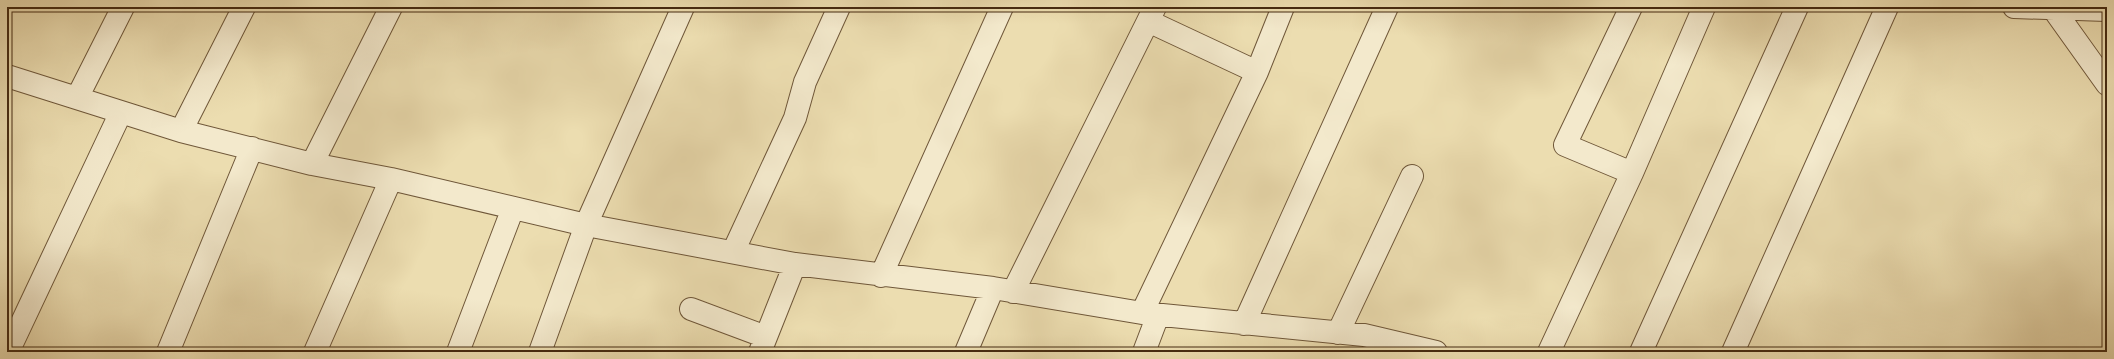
<svg xmlns="http://www.w3.org/2000/svg" width="2114" height="359" viewBox="0 0 2114 359" font-family="'IM FELL English',serif">
<style>
.lines{fill:none;stroke-linecap:round;stroke-linejoin:round}
.minor-casing{stroke:#6f5739;stroke-width:24}
.minor{stroke:#f3e9cc;stroke-width:22}
</style>
<rect width="100%" height="100%" fill="#ecddb0"/>
<filter id="stains"><feTurbulence type="fractalNoise" baseFrequency=".005" numOctaves="4"/><feColorMatrix values="0 0 0 0 .2 0 0 0 0 .09 0 0 0 0 .02 0 0 0 .5 -.17"/></filter>
<radialGradient id="worn" r=".72"><stop offset=".6" stop-color="#630" stop-opacity="0"/><stop offset="1" stop-color="#630" stop-opacity=".3"/></radialGradient>
<g class="lines">
<defs>
<path id="minor" d="M 1631,7 L 1565,145 L 1632,173
M 2014,7 L 2107,10
M 2052,7 L 2107,84
M 1148,21 L 1257,72
M 7,76 L 181,131 L 312,164 L 391,179 L 586,225 L 795,264 L 993,288 L 1142,313 L 1364,335 L 1436,352
M 77,98 L 123,7
M 181,131 L 244,7
M 312,164 L 391,7
M 733,252 L 795,118 L 805,82 L 839,7
M 881,276 L 1002,7
M 1013,292 L 1155,7
M 691,309 L 766,337
M 1142,313 L 1257,72 L 1283,7
M 1244,324 L 1387,7
M 1338,333 L 1412,176
M 8,352 L 121,112
M 168,352 L 252,148
M 315,352 L 391,179
M 458,352 L 513,208
M 540,352 L 586,225 L 683,7
M 760,352 L 795,264
M 966,352 L 993,288
M 1144,352 L 1158,315
M 1549,352 L 1632,173 L 1704,7
M 1641,352 L 1797,7
M 1733,352 L 1887,7"/>
</defs>
<use href="#minor" class="minor-casing"/>
<use href="#minor" class="minor"/>
</g>
<rect width="2114" height="359" fill="none" stroke="#ecddb0" stroke-width="24"/>
<rect x="8" y="8" width="2098" height="343" fill="none" stroke="#452a11" stroke-width="2"/>
<rect x="12" y="12" width="2090" height="335" fill="none" stroke="#452a11"/>
<rect width="100%" height="100%" filter="url(#stains)"/>
<rect width="100%" height="100%" fill="url(#worn)"/>
</svg>
